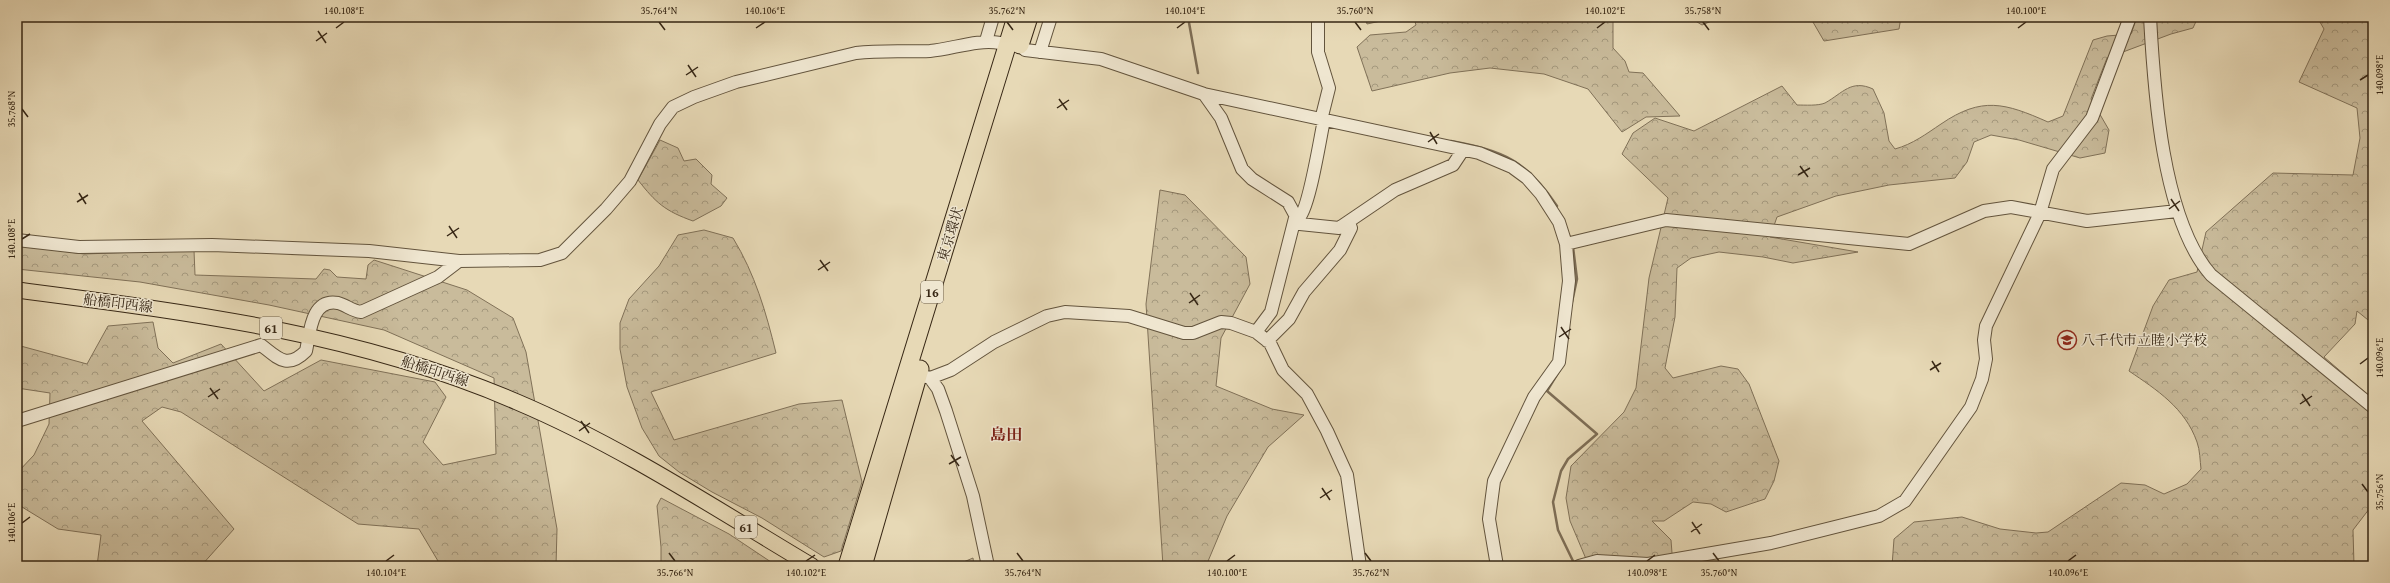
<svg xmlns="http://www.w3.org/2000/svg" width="2390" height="583" viewBox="0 0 2390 583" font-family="'Gentium Book Plus','Noto Serif JP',serif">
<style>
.forest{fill:url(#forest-crowns);stroke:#807158}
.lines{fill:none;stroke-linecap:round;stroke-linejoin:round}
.stream{stroke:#7d6d55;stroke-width:2.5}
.minor-casing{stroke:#63543d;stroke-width:14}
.major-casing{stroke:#372715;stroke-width:17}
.highway-casing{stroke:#372715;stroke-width:19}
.minor{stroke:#efe6d0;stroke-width:12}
.major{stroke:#e7d9b6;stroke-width:15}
.highway{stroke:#e7d9b6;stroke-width:17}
.ticks{fill:none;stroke:#372715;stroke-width:1.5}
.labels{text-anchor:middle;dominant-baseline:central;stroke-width:3;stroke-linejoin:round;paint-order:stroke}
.shield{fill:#efe6d0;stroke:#6e604d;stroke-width:1}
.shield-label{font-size:13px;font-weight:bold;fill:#372715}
.street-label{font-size:14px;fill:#372715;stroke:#efe6d0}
.poi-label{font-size:14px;fill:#372715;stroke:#efe6d0;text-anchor:start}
.quarter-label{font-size:16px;font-weight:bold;fill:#7a1f14;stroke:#efe6d0}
.neatline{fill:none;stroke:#372715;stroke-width:1.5}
.ticks-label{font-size:10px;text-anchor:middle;fill:#372715}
</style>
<defs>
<pattern id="forest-crowns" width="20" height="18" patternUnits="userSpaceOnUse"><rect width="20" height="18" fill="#c9bb9b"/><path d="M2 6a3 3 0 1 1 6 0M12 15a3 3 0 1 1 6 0" fill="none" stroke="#a4987d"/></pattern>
</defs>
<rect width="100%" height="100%" fill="#e7d9b6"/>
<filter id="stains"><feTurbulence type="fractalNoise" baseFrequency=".005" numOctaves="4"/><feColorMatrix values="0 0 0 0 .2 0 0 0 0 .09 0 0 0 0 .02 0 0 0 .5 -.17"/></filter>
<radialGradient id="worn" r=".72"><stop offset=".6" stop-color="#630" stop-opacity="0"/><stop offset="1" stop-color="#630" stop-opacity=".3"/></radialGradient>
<path class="forest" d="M 1364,17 L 1613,17 L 1613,48 L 1625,61 L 1629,72 L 1643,73 L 1680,116 L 1646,117 L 1622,132 L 1588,89 L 1544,74 L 1490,68 L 1450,73 L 1372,91 L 1357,47 L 1370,35 L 1406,32 L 1416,25 L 1414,19 L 1390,19 L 1367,24 Z
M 1689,17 L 1721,17 L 1702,25 Z
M 1810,17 L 1901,17 L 1899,29 L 1824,41 Z
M 2137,17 L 2198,17 L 2193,28 L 2171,34 L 2107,58 L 2091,99 L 2109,130 L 2105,153 L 2080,158 L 2019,140 L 1991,135 L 1974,142 L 1967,162 L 1955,178 L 1889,185 L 1836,196 L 1777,217 L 1770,237 L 1858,252 L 1793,263 L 1763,257 L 1719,252 L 1691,258 L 1677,268 L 1675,317 L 1665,368 L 1673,378 L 1721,366 L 1738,369 L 1749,384 L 1779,461 L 1774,481 L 1765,499 L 1726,512 L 1711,504 L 1693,502 L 1664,521 L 1652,521 L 1671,540 L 1673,566 L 1589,566 L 1570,521 L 1566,498 L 1571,466 L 1624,412 L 1636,388 L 1649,278 L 1668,198 L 1622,154 L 1633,133 L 1655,118 L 1694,131 L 1782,86 L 1797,105 C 1805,105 1818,106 1825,103 C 1843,93 1851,79 1873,89 L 1884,113 L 1889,141 L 1895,149 C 1913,144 1926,134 1941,124 C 1982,96 2005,103 2048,122 L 2063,116 L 2093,40 L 2107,36 L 2131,34 Z
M 2317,17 L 2373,17 L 2373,324 L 2357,311 L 2355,324 L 2324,357 L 2373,399 L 2373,504 L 2353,530 L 2354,566 L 1892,566 L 1894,539 L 1914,522 L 1962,517 L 2000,529 L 2036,533 L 2048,532 L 2121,483 L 2145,485 L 2164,494 L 2187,484 L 2201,469 C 2200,461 2200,450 2197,442 C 2185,408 2157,390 2129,371 L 2153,306 L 2169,280 L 2197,272 L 2206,232 L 2273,173 L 2353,175 L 2360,138 L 2357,108 L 2299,82 L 2324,29 Z
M 660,140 L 678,148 L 684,161 L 696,159 L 712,175 L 711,184 L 727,198 L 721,206 L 693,221 C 665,211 656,203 638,180 Z
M 1160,190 L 1185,195 L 1246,257 L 1250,284 L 1221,338 L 1216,386 L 1272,409 L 1304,415 L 1268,447 L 1227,516 L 1206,566 L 1163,566 L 1146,304 Z
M 704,230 L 733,238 C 755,274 766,312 776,353 L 651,392 L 674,440 L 799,404 L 842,400 L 862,482 L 841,551 L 824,557 L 762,518 L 712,492 L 679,472 L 659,456 L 642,428 L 627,387 L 620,349 L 620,323 L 629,299 L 659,266 L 678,235 Z
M 17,245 L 84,254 L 194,250 L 195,275 L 316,279 L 324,269 L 330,270 L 337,277 L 366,279 L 368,265 L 374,260 L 467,290 L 513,318 L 526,352 L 557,529 L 556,566 L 441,566 L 419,529 L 358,524 L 181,412 L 162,407 L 142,421 L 234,529 L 201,566 L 97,566 L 101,535 L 58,529 L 22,507 L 17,496 L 17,473 L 34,455 L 49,424 L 50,393 L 17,388 L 17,345 L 87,364 L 108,326 L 153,322 L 158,348 L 173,363 L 221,344 L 264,391 L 321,360 L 435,382 L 446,397 L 423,442 L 443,465 L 496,454 L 494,378 L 384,330 L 269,305 L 140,282 L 17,269 Z
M 661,498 L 729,534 L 777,566 L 661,566 L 661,547 L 657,506 Z
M 973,558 L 974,566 L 954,566 Z"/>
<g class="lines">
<path class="stream" d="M 1188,17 L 1198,73
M 1451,141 C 1504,151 1526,160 1557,206
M 1572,302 L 1577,279 L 1573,247
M 1564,363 L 1547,391 L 1597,434 L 1568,459 L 1561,471 L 1553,502 L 1558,530 L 1573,561"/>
<defs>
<path id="minor" d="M 1318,17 L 1318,52 L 1329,88 L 1321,120
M 2150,17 C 2154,90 2162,219 2211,275 L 2373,407
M 986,41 L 993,17
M 1025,50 L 1101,59 L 1204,94 L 1479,153 L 1512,167 L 1527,178 L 1541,194 L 1559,222 L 1566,244 L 1569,281 L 1559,362 L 1534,397 L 1494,481 L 1489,519 L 1497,566
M 1040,52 L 1051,17
M 1204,94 L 1221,118 L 1242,169 L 1252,179 L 1288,202 L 1300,224 L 1339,228 L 1395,190 L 1453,165 L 1463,150
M 1298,219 C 1309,211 1320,138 1324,120
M 17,240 L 79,247 L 212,245 L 369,251 L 459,261 L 540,260 L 562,253 L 606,209 L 630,181 L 660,124 L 673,107 L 694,97 L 736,82 L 856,53 C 881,50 905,52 930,51 C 953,49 977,39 1000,43
M 1566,244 L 1666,220 L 1909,244 L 1984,211 L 2011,207 L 2087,221 L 2177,211
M 1256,332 L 1271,312 L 1296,214
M 1267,341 L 1289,319 L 1304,292 L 1340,250 L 1351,228 L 1349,223
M 923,376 L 930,378 L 938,389 L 946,411 L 973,496 L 988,566
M 930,378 L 951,370 L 994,342 L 1047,316 L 1065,312 L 1129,316 L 1184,333 L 1193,333 L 1221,322 L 1231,323 L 1256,332 L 1270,343 L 1283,370 L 1307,394 L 1327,431 L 1347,475 L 1360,566
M 17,421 L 261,345 C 278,358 287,370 306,351 C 310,333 311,298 338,303 C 346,305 352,311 361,312 L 438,277 L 459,261
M 1579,566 L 1597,561 L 1648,564 L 1771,543 L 1879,516 L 1905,501 L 1971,407 L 1982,379 L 1986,359 L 1984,340 L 1986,326 L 2040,213 L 2053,169 L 2092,118 L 2130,17"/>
<path id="major" d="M 17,290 C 187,312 358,333 517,402 C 621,446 716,509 812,566"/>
<path id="highway" d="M 1020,45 L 1029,17
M 847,566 L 1016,17
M 863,566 L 920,369"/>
</defs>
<use href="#minor" class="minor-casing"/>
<use href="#major" class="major-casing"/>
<use href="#highway" class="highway-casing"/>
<use href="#minor" class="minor"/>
<use href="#major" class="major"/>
<use href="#highway" class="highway"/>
</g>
<path class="ticks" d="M 659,22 L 665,30M 1007,22 L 1013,30M 1355,22 L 1361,30M 1703,22 L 1709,30M 336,28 L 344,22M 756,28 L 765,22M 1177,28 L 1185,22M 1597,28 L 1605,22M 2018,28 L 2026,22M 318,31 L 326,43M 316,41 L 327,33M 688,65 L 696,77M 686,75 L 698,67M 2360,80 L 2368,75M 1059,99 L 1067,110M 1057,108 L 1069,100M 22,109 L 28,117M 1430,132 L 1437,144M 1428,142 L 1439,134M 1800,166 L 1808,177M 1798,175 L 1810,168M 79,193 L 86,204M 2171,199 L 2179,211M 77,202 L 88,195M 2169,209 L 2180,201M 449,226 L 457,238M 447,236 L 459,228M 22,239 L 30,234M 820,260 L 828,271M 818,270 L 830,262M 1190,293 L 1198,305M 1189,303 L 1200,295M 1561,327 L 1569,339M 1559,337 L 1571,329M 1932,361 L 1939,372M 2360,364 L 2368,358M 1930,370 L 1941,363M 210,388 L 218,399M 2302,394 L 2310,406M 208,397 L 220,389M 2300,404 L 2312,396M 581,421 L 589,433M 579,431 L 590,423M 951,455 L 959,466M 949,464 L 961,457M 2362,484 L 2368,492M 1322,488 L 1330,500M 1320,498 L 1332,490M 1692,522 L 1700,534M 22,523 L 30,517M 1691,532 L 1702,524M 669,553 L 675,561M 1017,553 L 1023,561M 1365,553 L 1371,561M 1713,553 L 1719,561M 386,561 L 394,555M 806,561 L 815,555M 1227,561 L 1235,555M 1647,561 L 1655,555M 2068,561 L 2076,555"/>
<defs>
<symbol id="school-ring" viewBox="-11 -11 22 22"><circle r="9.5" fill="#efe6d0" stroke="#8f2418" stroke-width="1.5"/><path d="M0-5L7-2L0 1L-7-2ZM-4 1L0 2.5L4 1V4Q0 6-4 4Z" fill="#8f2418"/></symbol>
</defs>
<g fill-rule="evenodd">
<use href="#school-ring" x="2056" y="329" width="22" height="22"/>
</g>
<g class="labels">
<g class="shield">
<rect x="921" y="281" width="22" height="22" rx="3"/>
<rect x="260" y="317" width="22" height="22" rx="3"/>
<rect x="735" y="516" width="22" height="22" rx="3"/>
</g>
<g class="shield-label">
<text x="932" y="292">16</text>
<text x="271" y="328">61</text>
<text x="746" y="527">61</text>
</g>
<g class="street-label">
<text transform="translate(950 234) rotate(-73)">東京環状</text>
<text transform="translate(118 303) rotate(7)">船橋印西線</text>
<text transform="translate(435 371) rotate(18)">船橋印西線</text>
</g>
<g class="poi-label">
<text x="2081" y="340">八千代市立睦小学校</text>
</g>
<g class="quarter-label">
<text x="1006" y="434">島田</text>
</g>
</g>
<rect width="2390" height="583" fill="none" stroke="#e7d9b6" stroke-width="44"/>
<rect x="22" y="22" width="2346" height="539" class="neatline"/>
<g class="ticks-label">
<text x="344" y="14">140.108°E</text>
<text x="659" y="14">35.764°N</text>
<text x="765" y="14">140.106°E</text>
<text x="1007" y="14">35.762°N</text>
<text x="1185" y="14">140.104°E</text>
<text x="1355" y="14">35.760°N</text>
<text x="1605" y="14">140.102°E</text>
<text x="1703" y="14">35.758°N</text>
<text x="2026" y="14">140.100°E</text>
<text transform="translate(2379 75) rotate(-90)" y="4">140.098°E</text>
<text transform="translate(11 109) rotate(-90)" y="4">35.768°N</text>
<text transform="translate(11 239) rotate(-90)" y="4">140.108°E</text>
<text transform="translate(2379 358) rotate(-90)" y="4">140.096°E</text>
<text transform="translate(2379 492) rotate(-90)" y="4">35.756°N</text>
<text transform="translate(11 523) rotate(-90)" y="4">140.106°E</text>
<text x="386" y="576">140.104°E</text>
<text x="675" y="576">35.766°N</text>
<text x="806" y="576">140.102°E</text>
<text x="1023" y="576">35.764°N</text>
<text x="1227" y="576">140.100°E</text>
<text x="1371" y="576">35.762°N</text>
<text x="1647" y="576">140.098°E</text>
<text x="1719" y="576">35.760°N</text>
<text x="2068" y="576">140.096°E</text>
</g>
<rect width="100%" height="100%" filter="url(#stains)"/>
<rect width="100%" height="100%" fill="url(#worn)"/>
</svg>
